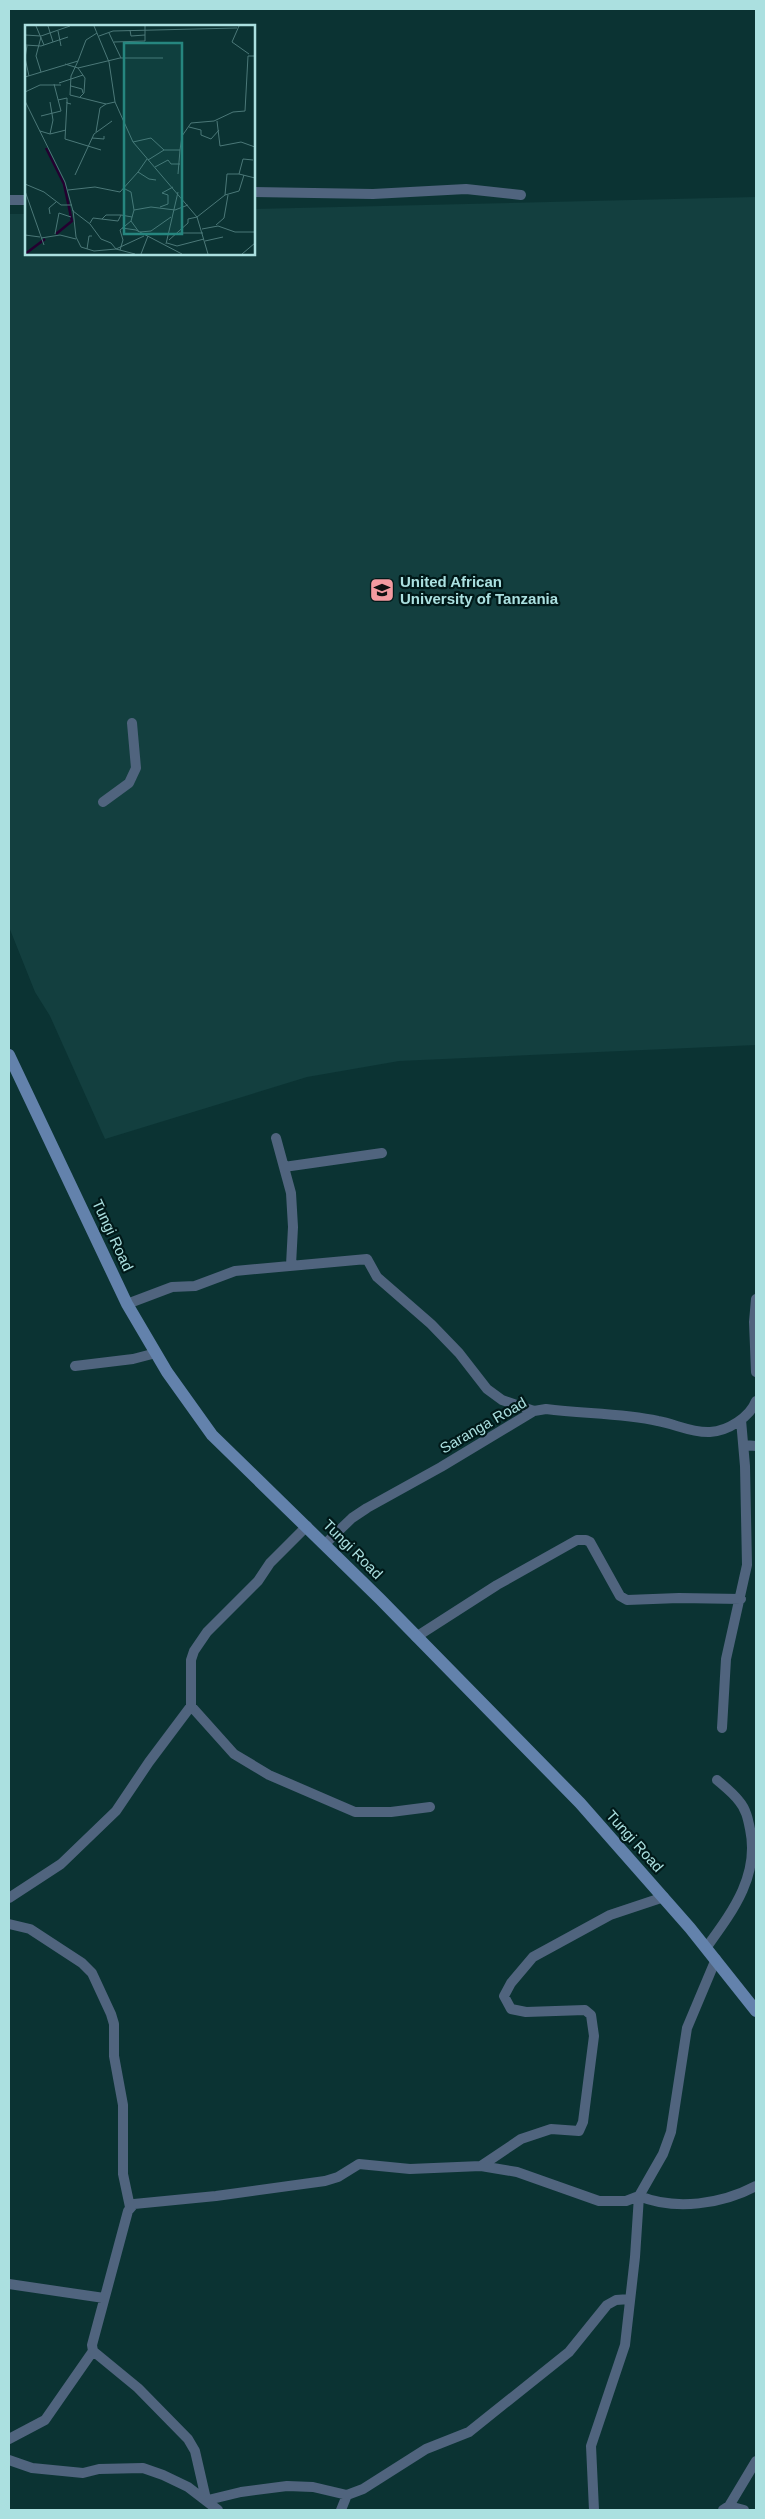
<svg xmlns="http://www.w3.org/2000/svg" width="765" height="2519" viewBox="0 0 765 2519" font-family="Helvetica,sans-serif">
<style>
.built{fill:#133f3f}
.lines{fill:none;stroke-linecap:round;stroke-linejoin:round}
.minor{stroke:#50647e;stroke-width:10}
.secondary{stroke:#6382ac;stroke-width:12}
.labels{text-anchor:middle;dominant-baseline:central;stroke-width:4.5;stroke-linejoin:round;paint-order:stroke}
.poi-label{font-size:15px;font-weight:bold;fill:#abe0e0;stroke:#001919;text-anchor:start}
.street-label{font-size:15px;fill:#abe0e0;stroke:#001919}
.inset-river{fill:none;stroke:#240030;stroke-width:2.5}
.inset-road{fill:none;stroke:#4b7878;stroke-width:1}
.view{fill:#26867f;fill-opacity:0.15;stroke:#26867f;stroke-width:2.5}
.inset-edge{fill:none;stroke:#abe0e0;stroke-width:2.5}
</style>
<rect width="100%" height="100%" fill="#0b3333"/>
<path class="built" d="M 756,197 L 756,1045 L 399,1061 L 307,1077 L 105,1139 L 50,1016 L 35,992 L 9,927 L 9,214 L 26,214 L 26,254 L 254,254 L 254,209 Z"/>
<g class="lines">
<path class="minor" d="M 254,192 L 373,194 L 466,189 L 521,195
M 9,200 L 26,200
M 103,802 L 129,783 L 136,768 L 132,723
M 276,1138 L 291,1193 L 293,1227 L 291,1265
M 284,1167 L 382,1153
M 756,1299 L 754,1322 L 756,1372
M 127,1304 L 172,1287 L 195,1286 L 235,1271 L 367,1259 L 377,1277 L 431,1324 L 459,1353 L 487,1389 L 502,1400 L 534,1411
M 75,1366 L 133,1359 L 156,1353
M 744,1445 L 756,1446
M 307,1526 L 270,1563 L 258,1581 L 207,1632 L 194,1651 L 191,1660 L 191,1706 L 234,1754 L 269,1775 L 334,1803 L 355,1812 L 391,1812 L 430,1807
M 325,1544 L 352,1518 L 367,1508 L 441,1467 L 534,1411 L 546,1409 C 583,1414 621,1413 658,1421 C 675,1424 692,1433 710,1432 C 728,1431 750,1417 756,1401
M 416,1637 L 497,1585 L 577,1540 L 586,1540 L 590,1542 L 620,1596 L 627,1600 L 679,1598 L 741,1599
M 722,1728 L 726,1659 L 747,1565 L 745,1466 L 741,1420
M 9,1898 L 61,1864 L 116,1811 L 149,1762 L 191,1706
M 9,1924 L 30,1929 L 82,1963 L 92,1973 L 111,2014 L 114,2024 L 114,2056 L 123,2105 L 123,2174 L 130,2207
M 706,1948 C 732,1912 760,1876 750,1829 C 748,1819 746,1809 739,1801 C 733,1793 724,1786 717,1780
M 481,2166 L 521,2139 L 551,2129 L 579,2131 L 583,2122 L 594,2036 L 591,2015 L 585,2010 L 526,2012 L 511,2009 L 504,1996 L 511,1983 L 533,1957 L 610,1915 L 664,1897
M 9,2284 L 104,2298
M 9,2439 L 45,2420 L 93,2351
M 9,2460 L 32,2468 L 83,2473 L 99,2469 L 143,2468 L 163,2475 L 188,2487 L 218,2510
M 206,2499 L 195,2451 L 188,2439 L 138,2388 L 93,2351 L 92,2345 L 128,2211 L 134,2204 L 216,2196 L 325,2181 L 338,2177 L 359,2164 L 410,2169 L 481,2166 L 517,2172 L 599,2201 L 626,2201 L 639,2196 C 676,2211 722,2204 756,2186
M 208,2500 L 241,2492 L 287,2486 L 313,2487 L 347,2495 L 363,2489 L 426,2449 L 469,2432 L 569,2352 L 607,2305 L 616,2300 L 630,2299
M 729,2506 L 744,2510
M 341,2510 L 347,2495
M 594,2510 L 591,2446 L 625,2345 L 635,2257 L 639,2196 L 663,2154 L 671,2132 L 687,2028 L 716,1959
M 723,2510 L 729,2506 L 756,2461"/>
<path class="secondary" d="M 9,1055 L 127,1304 L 167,1372 L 212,1435 L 380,1599 L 580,1803 L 690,1928 L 756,2011"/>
</g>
<defs>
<symbol id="university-square" viewBox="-11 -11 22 22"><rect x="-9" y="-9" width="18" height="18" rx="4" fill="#f49aa0" stroke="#001919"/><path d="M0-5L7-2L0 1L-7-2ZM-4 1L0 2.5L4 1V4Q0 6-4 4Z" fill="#111"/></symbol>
</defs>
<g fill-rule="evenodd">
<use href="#university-square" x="368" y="576" width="28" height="28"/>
</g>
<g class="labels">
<g class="poi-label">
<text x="400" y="581">United African<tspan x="400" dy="17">University of Tanzania</tspan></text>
</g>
<g class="street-label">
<text transform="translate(113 1235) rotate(65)">Tungi Road</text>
<text transform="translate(483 1425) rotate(-30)">Saranga Road</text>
<text transform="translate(353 1549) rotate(45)">Tungi Road</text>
<text transform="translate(635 1841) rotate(48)">Tungi Road</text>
</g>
</g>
<g transform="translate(25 25)">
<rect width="230" height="230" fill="#0b3333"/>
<path class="inset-river" d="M 21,123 L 39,159 L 46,192 L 47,196 L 31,209M 0,229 L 20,214"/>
<path class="inset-road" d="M 11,1 L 19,20M 23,1 L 28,17M 69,1 L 84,37 L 90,77 L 108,117 L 172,192 L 183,229M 214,1 L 207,17 L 224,29M 105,5 L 106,11 L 120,10M 33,6 L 36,21M 84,8 L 96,33M 0,10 L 16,11 L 45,1M 74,11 L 88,6 L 212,3M 16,12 L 11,31 L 16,47M 89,17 L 120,16 L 120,1M 0,20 L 16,21 L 43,12M 2,21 L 0,33 L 4,51M 53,36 L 46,51 L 45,70 L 81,79 L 90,77M 40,39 L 53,43 L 95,33 L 138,33M 53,43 L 60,53 L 59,68 L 55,72M 0,52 L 53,36 L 61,15 L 72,8M 34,58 L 58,50M 46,61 L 57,64 L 58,68M 0,67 L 15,60 L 36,60M 230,68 L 230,84M 33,75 L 42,73 L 42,78 L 46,79M 0,76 L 40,157 L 48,186 L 65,199 L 76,214 L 86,218 L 91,224 L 110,229M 42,77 L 40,114 L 76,125M 16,91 L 36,86 L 29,59M 192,96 L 195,121 L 216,117 L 230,122M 164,102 L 176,105 L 176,110 L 186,114 L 194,105M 15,106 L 25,109 L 41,105M 71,107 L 75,83 L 81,79M 25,109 L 28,95 L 25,77M 67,113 L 79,114 L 79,111M 108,117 L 126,113 L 139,125M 122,134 L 113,147 L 124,154 L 131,155M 123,135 L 139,125 L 155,125 L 157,111 L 166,98 L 189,96 L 208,87 L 220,86 L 223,31 L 230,31M 130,142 L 143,135 L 146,139 L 155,139M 153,149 L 155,125M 214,149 L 230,153M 50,150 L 69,109 L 87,96M 0,159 L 19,167 L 36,180 L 47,180M 98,163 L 106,167 L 109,185M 43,165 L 70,162 L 95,167 L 113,147M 0,166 L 19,220M 200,170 L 202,149 L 214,149 L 218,134 L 228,135M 135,182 L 143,179 L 143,170 L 137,168 L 148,162M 48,185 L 51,212 L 56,222 L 69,226 L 91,224M 25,189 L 24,183 L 31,177M 172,192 L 200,170 L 214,166 L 219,150M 77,194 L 81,190 L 96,190M 65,198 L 68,193 L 93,196 L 96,190 L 107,192M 191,200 L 199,193 L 203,170M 97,203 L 111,205 L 157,229M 177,204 L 193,201 L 210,207 L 230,207M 114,207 L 106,196 L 109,185 L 126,182 L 150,185 L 163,180M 115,207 L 126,206 L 146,192M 154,208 L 178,208M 30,209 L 34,188 L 46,192M 0,210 L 15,212M 16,213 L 35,210 L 51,214M 144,215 L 163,198 L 163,194 L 172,192M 180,216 L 198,212M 142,218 L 152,221 L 179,214M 141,219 L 153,167M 62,224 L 64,211 L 67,211M 91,224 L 119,211M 95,225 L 98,215 L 95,205 L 106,196M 116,229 L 123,211M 217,229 L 230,218"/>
<path class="view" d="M 99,18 L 157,18 L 157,209 L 99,209 Z"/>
<rect width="230" height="230" class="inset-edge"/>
</g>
<rect width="765" height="2519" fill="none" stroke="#abe0e0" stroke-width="20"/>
</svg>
